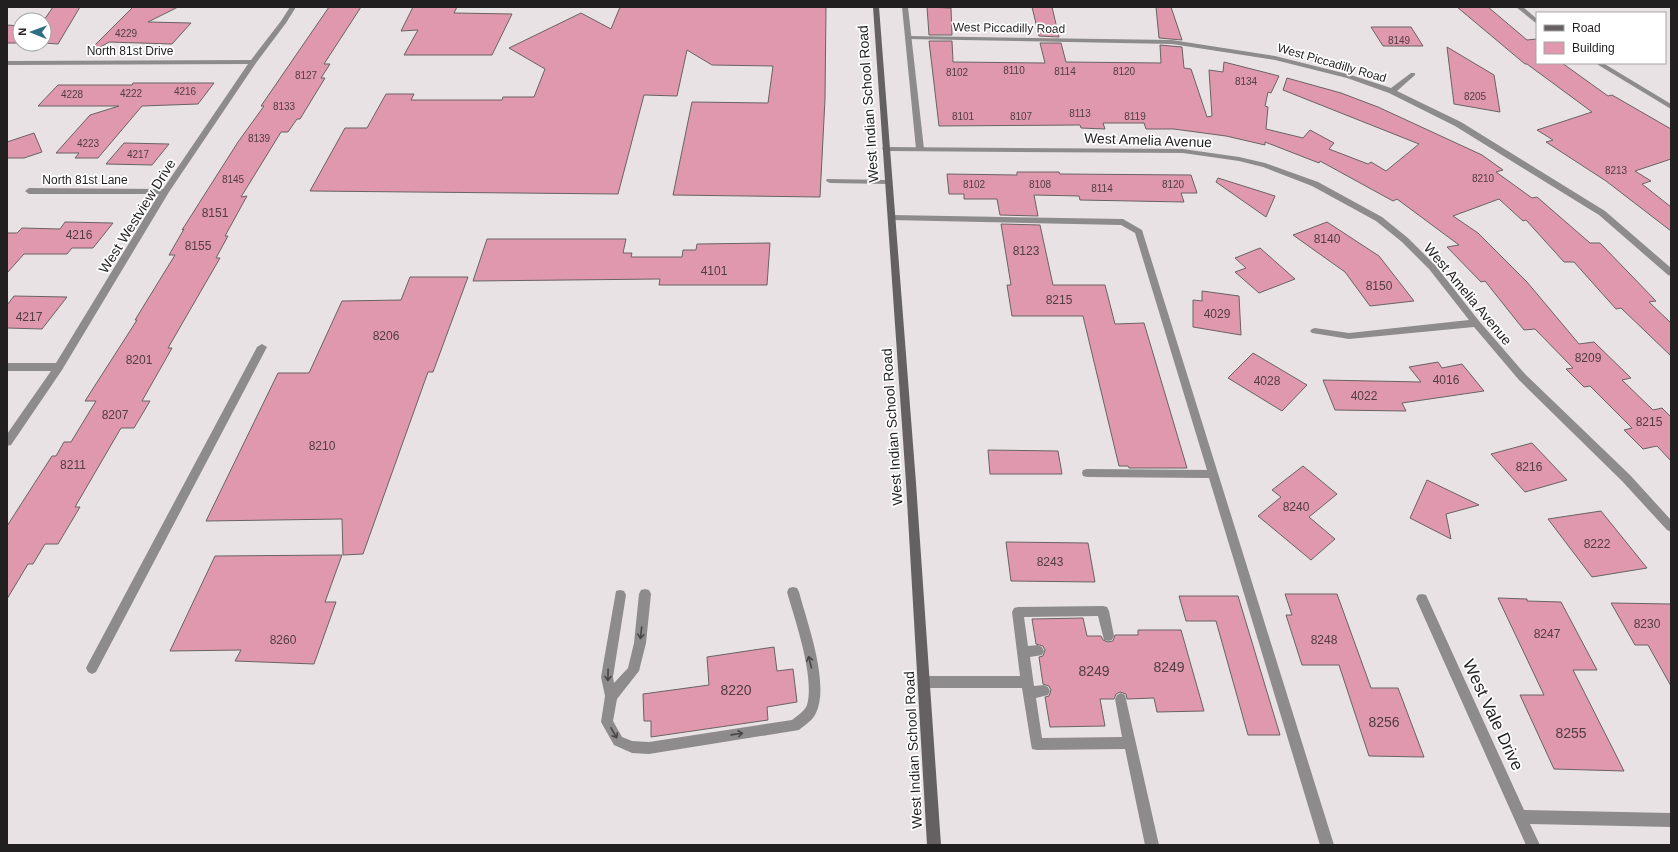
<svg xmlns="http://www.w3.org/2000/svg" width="1678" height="852" viewBox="0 0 1678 852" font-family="Helvetica,sans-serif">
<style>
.building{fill:#df98ad;stroke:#696364}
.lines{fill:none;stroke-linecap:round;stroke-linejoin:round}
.service{fill:#8e8b8c;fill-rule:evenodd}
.minor{fill:#8e8b8c;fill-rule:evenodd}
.secondary{fill:#656162;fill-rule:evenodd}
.oneway{stroke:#484546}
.labels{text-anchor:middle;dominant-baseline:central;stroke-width:3.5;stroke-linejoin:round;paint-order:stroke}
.far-number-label{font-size:10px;fill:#513d43}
.far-street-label{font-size:12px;fill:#221f20;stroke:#fff}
.number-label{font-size:12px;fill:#513d43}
.street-label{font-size:14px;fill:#221f20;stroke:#fff}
.near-number-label{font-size:14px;fill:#513d43}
.near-street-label{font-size:17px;fill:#221f20;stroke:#fff}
</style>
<rect width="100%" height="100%" fill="#e9e2e4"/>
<path class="building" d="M 53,7 L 80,7 L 58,44 L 44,43 L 44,20 Z
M 133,7 L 178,7 L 148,22 L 191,23 L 172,44 L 109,42 L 97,49 L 94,46 Z
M 329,7 L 361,7 L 324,64 L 330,64 L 321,78 L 325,78 L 300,119 L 297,119 L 288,132 L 281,132 L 241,197 L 247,196 L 225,236 L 228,236 L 216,258 L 220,258 L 168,348 L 172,348 L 142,401 L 150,401 L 134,428 L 121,428 L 75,507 L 80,507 L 58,544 L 45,544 L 33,564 L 28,564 L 7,599 L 7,526 L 52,456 L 56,456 L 64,442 L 71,442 L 96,401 L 85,401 L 137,320 L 135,320 L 175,255 L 169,255 L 184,229 L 182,230 L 238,142 L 264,106 L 261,106 Z
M 413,7 L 457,7 L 454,13 L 512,14 L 492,55 L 404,55 L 418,30 L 401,31 Z
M 620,7 L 826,7 L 825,99 L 820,197 L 673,195 L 692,102 L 768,103 L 773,66 L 712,65 L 687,50 L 677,96 L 644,95 L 618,194 L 310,191 L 345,128 L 367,128 L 386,94 L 414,94 L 411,100 L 502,100 L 503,97 L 534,97 L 545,69 L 509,48 L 581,13 L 611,29 Z
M 927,7 L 951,8 L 952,35 L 929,35 Z
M 1032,7 L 1052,7 L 1059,37 L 1039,36 Z
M 1156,7 L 1171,7 L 1182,40 L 1159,38 Z
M 1457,7 L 1488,7 L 1527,40 L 1537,39 L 1537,63 L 1562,63 L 1608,96 L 1612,95 L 1671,129 L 1671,159 L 1635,171 L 1651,181 L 1642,184 L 1671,207 L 1671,231 L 1606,181 L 1546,142 L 1553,140 L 1537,130 L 1592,112 L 1527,64 L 1525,64 Z
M 7,25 L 20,26 L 20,43 L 7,43 Z
M 1371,27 L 1411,27 L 1423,46 L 1383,46 Z
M 929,41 L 952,41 L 953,62 L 1045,63 L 1040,43 L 1061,43 L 1066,62 L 1161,63 L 1160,45 L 1182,47 L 1184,68 L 1191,69 L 1207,117 L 1212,116 L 1209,70 L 1223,72 L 1224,62 L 1279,76 L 1271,93 L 1268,92 L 1265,106 L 1268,107 L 1266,129 L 1303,138 L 1310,130 L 1334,143 L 1329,149 L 1368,164 L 1371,162 L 1386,171 L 1419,144 L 1283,90 L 1287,78 L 1341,93 L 1378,107 L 1482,155 L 1503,170 L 1496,172 L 1532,198 L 1537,197 L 1590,243 L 1600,243 L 1656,301 L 1649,302 L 1671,323 L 1671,356 L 1621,308 L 1616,309 L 1574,262 L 1564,262 L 1526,220 L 1523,221 L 1499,199 L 1453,216 L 1478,233 L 1527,282 L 1579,344 L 1594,342 L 1631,378 L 1622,380 L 1653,410 L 1662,408 L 1671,417 L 1671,461 L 1657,446 L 1643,449 L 1624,430 L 1632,428 L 1590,386 L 1584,387 L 1566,369 L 1573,368 L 1535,329 L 1524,330 L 1485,281 L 1481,282 L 1447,247 L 1459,245 L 1397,199 L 1393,201 L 1320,161 L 1319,163 L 1265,142 L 1265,145 L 1226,136 L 1174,129 L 1146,129 L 1144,123 L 1103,123 L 1105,129 L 1081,128 L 1080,125 L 939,126 Z
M 1447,47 L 1494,75 L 1500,112 L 1454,104 Z
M 133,83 L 214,83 L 198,104 L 142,106 L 98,158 L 75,158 L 79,153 L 56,153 L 90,115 L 119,106 L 38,106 L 58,85 L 132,85 Z
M 34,133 L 42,152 L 24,158 L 7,158 L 7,142 Z
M 124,143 L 169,144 L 152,165 L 106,164 Z
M 1017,172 L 1059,172 L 1060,174 L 1191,175 L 1197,193 L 1181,193 L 1184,202 L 1080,200 L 1079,196 L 1034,195 L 1038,216 L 1000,215 L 997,199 L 964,199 L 964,194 L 949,194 L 947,174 L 1017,175 Z
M 1218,178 L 1275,196 L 1266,217 L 1216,182 Z
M 65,222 L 113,223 L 93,248 L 72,248 L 67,254 L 24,254 L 7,273 L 7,233 L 17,233 L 22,228 L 60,229 Z
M 1327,222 L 1379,256 L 1414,301 L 1370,306 L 1345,272 L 1293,235 Z
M 1001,224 L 1040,225 L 1053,285 L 1105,285 L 1115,324 L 1144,323 L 1187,468 L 1129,468 L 1128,466 L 1119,466 L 1083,316 L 1012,316 L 1007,285 L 1011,285 Z
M 487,239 L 626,239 L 623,253 L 632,253 L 631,257 L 682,257 L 683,250 L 696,250 L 697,244 L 770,243 L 767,285 L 659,285 L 660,279 L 473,281 Z
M 1260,248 L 1295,279 L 1259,293 L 1235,272 L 1246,268 L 1235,258 Z
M 410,277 L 468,277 L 433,372 L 428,372 L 363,554 L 343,555 L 342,519 L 206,521 L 278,373 L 309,373 L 342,301 L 401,300 Z
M 1202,291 L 1239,296 L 1241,335 L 1193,327 L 1193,300 L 1202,301 Z
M 14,296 L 67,297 L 42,329 L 7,328 L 7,305 Z
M 1253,353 L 1307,385 L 1282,411 L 1228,378 Z
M 1438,362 L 1442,368 L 1462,364 L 1484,391 L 1402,403 L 1406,411 L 1335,410 L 1323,380 L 1421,382 L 1409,367 Z
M 1532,443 L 1567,480 L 1525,492 L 1491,454 Z
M 988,450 L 1058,451 L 1062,474 L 990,474 Z
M 1303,466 L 1337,494 L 1309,517 L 1335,539 L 1311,560 L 1258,516 L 1281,497 L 1272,490 Z
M 1427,480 L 1479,505 L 1446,514 L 1451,539 L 1410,518 Z
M 1601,511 L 1647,568 L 1592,577 L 1548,519 Z
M 1006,542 L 1088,543 L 1095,582 L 1011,581 Z
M 342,555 L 325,602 L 336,602 L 314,664 L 235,661 L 241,650 L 170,651 L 215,556 Z
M 1285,594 L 1337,594 L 1371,688 L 1398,688 L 1424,757 L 1369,756 L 1339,665 L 1302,665 L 1286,615 L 1292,615 Z
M 1179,596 L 1238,596 L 1280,735 L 1248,735 L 1216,621 L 1186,621 Z
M 1498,598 L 1527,599 L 1527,601 L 1561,602 L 1597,670 L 1573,670 L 1624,771 L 1554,769 L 1520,695 L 1544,695 Z
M 1611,603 L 1671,604 L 1671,686 L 1648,645 L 1635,645 Z
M 1083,618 L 1087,636 L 1101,636 L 1103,640 L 1108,642 L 1113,641 L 1115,635 L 1138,635 L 1138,630 L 1181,630 L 1204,711 L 1157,712 L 1154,698 L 1127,699 L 1126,694 L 1120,692 L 1116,694 L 1114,699 L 1100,699 L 1105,726 L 1050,727 L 1045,697 L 1049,696 L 1051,690 L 1049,686 L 1043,684 L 1039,657 L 1043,656 L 1045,650 L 1043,646 L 1036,644 L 1032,619 Z
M 774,647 L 777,671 L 793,669 L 797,702 L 767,707 L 768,720 L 651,737 L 651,721 L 644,721 L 643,694 L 709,685 L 707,657 Z"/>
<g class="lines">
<path class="service" d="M 902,7 L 908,7 L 924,149 L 920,151 L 916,149 Z
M 827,179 L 889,180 L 893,182 L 889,184 L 830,183 L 826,181 Z
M 892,215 L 1123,219 L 1142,230 L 1334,845 L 1320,845 L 1209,478 L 1087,477 L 1083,476 L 1082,473 L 1083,470 L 1087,469 L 1207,470 L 1135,233 L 1121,225 L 889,220 L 889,216 Z
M 262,344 L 267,347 L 96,672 L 92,674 L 88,672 L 86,668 L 88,664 L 257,347 Z
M 793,587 L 797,588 L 799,592 C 807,622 830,684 816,713 C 813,720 805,725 799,730 L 649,754 L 632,753 L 614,745 L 601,722 L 605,696 L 601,677 L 616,591 L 620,590 L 624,591 L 626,595 L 613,677 L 614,683 L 628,668 L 634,643 L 639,594 L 641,590 L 645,589 L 649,590 L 651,594 L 646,643 L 639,671 L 617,699 L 613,721 L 622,737 L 632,741 L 649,742 L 792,720 C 797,716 805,711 807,705 C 815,677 795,620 787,592 L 789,588 Z
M 1103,606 L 1107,607 L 1109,611 L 1114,636 L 1112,640 L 1108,641 L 1104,640 L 1098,616 L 1024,617 L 1028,646 L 1038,645 L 1042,647 L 1044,651 L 1042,655 L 1030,657 L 1034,686 L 1044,685 L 1048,687 L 1050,691 L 1048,695 L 1036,698 L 1042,738 L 1122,737 L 1115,699 L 1117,695 L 1121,693 L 1125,695 L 1159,845 L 1145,845 L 1125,749 L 1037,750 L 1032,749 L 1031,744 L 1022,688 L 924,688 L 920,686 L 918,682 L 920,678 L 924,676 L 1020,676 L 1012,612 L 1014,608 L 1018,607 Z"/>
<path class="minor" d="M 290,7 L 296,7 L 286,23 L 256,63 L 169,192 L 62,370 L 11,445 L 7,446 L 7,434 L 51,371 L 7,371 L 7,363 L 56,363 L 159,194 L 29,194 L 25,191 L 29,188 L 163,189 L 248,64 L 7,65 L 7,61 L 251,60 L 281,21 Z
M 1516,7 L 1523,7 L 1537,19 L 1537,24 Z
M 909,36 L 1172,40 L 1275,56 L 1351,75 L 1391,88 L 1411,73 L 1415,73 L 1415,75 L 1397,91 L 1461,122 L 1605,211 L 1671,268 L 1671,276 L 1668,275 L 1599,215 L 1455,126 L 1389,93 L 1347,78 L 1275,60 L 1172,44 L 907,39 L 907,37 Z
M 1595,63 L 1603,63 L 1671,104 L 1671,109 Z
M 883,147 L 1183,149 L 1239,157 L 1265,163 L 1318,182 L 1382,217 L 1408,238 L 1435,265 L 1479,321 L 1525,374 L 1630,475 L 1671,520 L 1671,532 L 1667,530 L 1622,481 L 1519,380 L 1474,327 L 1349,339 L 1312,333 L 1310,331 L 1312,329 L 1315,328 L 1349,333 L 1469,320 L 1429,269 L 1402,242 L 1376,221 L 1312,186 L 1263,167 L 1239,161 L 1183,153 L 886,151 L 882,149 Z
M 1422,594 L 1426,595 L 1524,810 L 1671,813 L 1671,827 L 1530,824 L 1540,845 L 1526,845 L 1416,599 L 1418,595 Z"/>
<path class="secondary" d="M 873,7 L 879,7 L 916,483 L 941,845 L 927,845 L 906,483 Z"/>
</g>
<defs><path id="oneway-shaft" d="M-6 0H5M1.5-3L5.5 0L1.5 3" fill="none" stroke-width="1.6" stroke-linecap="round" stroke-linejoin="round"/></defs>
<g class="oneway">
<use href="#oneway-shaft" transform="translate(641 633) rotate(96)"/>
<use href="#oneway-shaft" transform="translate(810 662) rotate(-104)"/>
<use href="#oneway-shaft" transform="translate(608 675) rotate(91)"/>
<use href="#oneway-shaft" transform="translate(614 733) rotate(60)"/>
<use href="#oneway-shaft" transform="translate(737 734) rotate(-8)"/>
</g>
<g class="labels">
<g class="far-number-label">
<text x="126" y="33">4229</text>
<text x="1399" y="40">8149</text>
<text x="1014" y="70">8110</text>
<text x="1065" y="71">8114</text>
<text x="1124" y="71">8120</text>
<text x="957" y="72">8102</text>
<text x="306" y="75">8127</text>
<text x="1246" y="81">8134</text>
<text x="185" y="91">4216</text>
<text x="131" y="93">4222</text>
<text x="72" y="94">4228</text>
<text x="1475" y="96">8205</text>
<text x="284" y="106">8133</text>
<text x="1080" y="113">8113</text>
<text x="963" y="116">8101</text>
<text x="1021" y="116">8107</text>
<text x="1135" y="116">8119</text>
<text x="259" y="138">8139</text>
<text x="88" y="143">4223</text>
<text x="138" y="154">4217</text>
<text x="1616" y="170">8213</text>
<text x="1483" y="178">8210</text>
<text x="233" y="179">8145</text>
<text x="974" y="184">8102</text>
<text x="1040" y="184">8108</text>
<text x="1173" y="184">8120</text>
<text x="1102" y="188">8114</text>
</g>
<g class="far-street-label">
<text transform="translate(1009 28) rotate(1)">West Piccadilly Road</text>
<text x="130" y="51">North 81st Drive</text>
<text transform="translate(1332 63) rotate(16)">West Piccadilly Road</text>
<text x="85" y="180">North 81st Lane</text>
</g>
<g class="number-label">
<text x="215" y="213">8151</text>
<text x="79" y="235">4216</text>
<text x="1327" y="239">8140</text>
<text x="198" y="246">8155</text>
<text x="1026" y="251">8123</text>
<text x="714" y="271">4101</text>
<text x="1379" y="286">8150</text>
<text x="1059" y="300">8215</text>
<text x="1217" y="314">4029</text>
<text x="29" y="317">4217</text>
<text x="386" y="336">8206</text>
<text x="1588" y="358">8209</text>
<text x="139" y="360">8201</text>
<text x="1446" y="380">4016</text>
<text x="1267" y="381">4028</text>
<text x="1364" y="396">4022</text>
<text x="115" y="415">8207</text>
<text x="1649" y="422">8215</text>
<text x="322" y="446">8210</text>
<text x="73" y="465">8211</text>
<text x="1529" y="467">8216</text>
<text x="1296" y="507">8240</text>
<text x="1597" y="544">8222</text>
<text x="1050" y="562">8243</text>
<text x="1647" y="624">8230</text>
<text x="1547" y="634">8247</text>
<text x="283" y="640">8260</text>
<text x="1324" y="640">8248</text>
</g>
<g class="street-label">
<text transform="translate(868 104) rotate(-94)">West Indian School Road</text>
<text transform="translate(1148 140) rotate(2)">West Amelia Avenue</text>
<text transform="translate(137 216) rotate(-58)">West Westview Drive</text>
<text transform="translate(1468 294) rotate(50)">West Amelia Avenue</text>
<text transform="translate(892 427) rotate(-94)">West Indian School Road</text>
<text transform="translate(913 750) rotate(-93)">West Indian School Road</text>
</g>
<g class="near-number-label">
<text x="1169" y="667">8249</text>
<text x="1094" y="671">8249</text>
<text x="736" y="690">8220</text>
<text x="1384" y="722">8256</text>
<text x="1571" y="733">8255</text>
</g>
<g class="near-street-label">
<text transform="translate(1493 715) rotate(65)">West Vale Drive</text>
</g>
</g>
<rect width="1678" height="852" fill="none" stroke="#221f20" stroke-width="16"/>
<rect x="1536" y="12" width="130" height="52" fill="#ffffff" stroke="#a7a5a6"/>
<rect x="1544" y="25" width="20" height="6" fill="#656162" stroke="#a7a5a6"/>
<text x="1572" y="32" font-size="12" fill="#221f20">Road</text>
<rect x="1544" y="42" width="20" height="12" fill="#df98ad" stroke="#a7a5a6"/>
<text x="1572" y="52" font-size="12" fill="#221f20">Building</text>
<g transform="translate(32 32) rotate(271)"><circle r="19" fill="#ffffff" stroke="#a7a5a6"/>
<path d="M0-3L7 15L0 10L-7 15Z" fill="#2f6d83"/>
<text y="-6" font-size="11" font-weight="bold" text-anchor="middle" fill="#221f20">N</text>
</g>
</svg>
